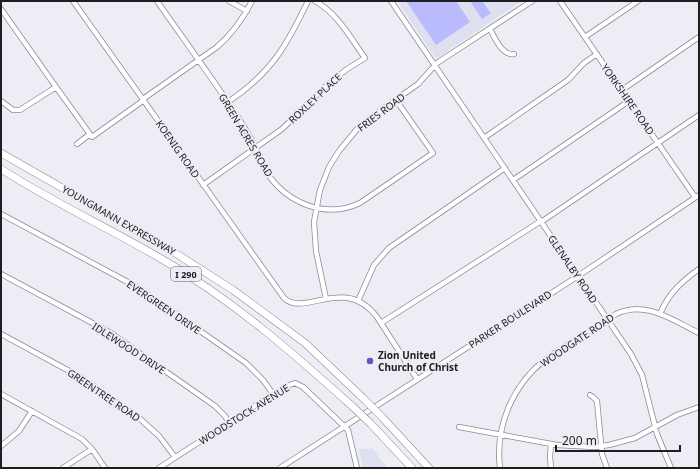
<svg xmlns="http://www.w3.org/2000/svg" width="700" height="469" viewBox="0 0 700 469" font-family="'Noto Sans',sans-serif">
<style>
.built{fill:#dfe0ef}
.green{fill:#babaff}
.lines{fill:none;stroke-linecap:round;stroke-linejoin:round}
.minor-casing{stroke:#8a8a92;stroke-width:6}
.highway-casing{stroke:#8a8a92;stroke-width:8}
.minor{stroke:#fff;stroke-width:4.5}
.highway{stroke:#fff;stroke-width:7}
.highway-bridge-casing{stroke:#8a8a92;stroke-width:8;stroke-linecap:butt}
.highway-bridge{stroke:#fff;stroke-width:7}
.poi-dot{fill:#6353cc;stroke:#ededf5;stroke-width:1.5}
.labels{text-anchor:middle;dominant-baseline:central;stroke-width:4;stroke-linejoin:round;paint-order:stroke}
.shield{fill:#ededf5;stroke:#5b5c60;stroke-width:1}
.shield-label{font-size:9px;font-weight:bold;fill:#1d1e20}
.street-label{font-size:10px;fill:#1d1e20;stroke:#ededf5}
.poi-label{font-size:10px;font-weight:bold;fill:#1d1e20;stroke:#ededf5;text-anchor:start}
</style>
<rect width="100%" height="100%" fill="#ededf5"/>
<path class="built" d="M 397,1 L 522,1 L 436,59 Z
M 372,447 L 381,460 L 388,468 L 363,468 L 359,449 L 370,449 Z"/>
<path class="green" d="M 406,1 L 456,1 L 470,22 L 436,45 Z
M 474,1 L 482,1 L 491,13 L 482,19 L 471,3 Z"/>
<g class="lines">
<defs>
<path id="minor" d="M 73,1 L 284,298 C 305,318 344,274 377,317 L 417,379
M 157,1 C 180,34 204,67 227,101 C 237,116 248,132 256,148 C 260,156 262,165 267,173 C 288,204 326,219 360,203 L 433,153 L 396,100
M 229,1 L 247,11
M 391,1 L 631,354 L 642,375 L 657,434 L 671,468
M 560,1 L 695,197
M 1,9 L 56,87 L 20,110 L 13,110 L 1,101
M 490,29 C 495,38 502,56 514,54
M 585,37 L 638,1
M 56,87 L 92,137 L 144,100
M 622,90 L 699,37
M 143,99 L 217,47 C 232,34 243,19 252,1
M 228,102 C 271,73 286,47 308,1
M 484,138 L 568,80 L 584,63 L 597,54
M 77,144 L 90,134
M 513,180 L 629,101
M 203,185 L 282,129 L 325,87 L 347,69 L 365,58 C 350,37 338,14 315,1
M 1,214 L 137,287 L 246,363 L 263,380 L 273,394
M 541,222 L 699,115
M 1,274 L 111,333 L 215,406 L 224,415 L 229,422
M 326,299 L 316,251 L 314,222 L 320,190 L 329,167 L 339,151 L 358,128 L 374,115 L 418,84 L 437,63 L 532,1
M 358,301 L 374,265 L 389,248 L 505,168
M 660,314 C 668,294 681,282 699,269
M 381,323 L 541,221
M 1,334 L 82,378 L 138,417 L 159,436 L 175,457
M 1,394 L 82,439 L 92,449 L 105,468
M 590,395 L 593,397 L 597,401 L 602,454 L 607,468
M 459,427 L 557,445 L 594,447 L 609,445 L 635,438 L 677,415 L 699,407
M 551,444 L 550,457 L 551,468
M 1,446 L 19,431 L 32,411
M 63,468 L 92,449
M 159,468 L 273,394 L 287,386 L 295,383 L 303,387 L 348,430 L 357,468
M 280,468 L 578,276 L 699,195
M 500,468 C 495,427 512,385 546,359 C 568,343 593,329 616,314 C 646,300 672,320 699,333"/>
<path id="highway" d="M 1,153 L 169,249 L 233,290 L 305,343 L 364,399
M 1,169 C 54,203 111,229 165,261 C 234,301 294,354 352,406
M 382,417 L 429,468
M 371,424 L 412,468"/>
</defs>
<use href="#minor" class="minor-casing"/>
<use href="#highway" class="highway-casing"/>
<use href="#minor" class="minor"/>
<use href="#highway" class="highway"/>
<defs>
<path id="highway-bridge" d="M 364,399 L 382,417
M 352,406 L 371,424"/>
</defs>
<use href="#highway-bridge" class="highway-bridge-casing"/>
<use href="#highway-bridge" class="highway-bridge"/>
</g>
<circle class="poi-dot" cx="370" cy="361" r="4"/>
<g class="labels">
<rect class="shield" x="171" y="267" width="30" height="14" rx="3"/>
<g class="shield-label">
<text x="186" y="274">I 290</text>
</g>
<g class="street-label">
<text transform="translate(315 98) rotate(-43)">ROXLEY PLACE</text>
<text transform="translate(628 99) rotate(55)">YORKSHIRE ROAD</text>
<text transform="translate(381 112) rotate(-37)">FRIES ROAD</text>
<text transform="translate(246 135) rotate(59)">GREEN ACRES ROAD</text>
<text transform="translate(178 149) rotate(55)">KOENIG ROAD</text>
<text transform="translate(119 220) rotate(30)">YOUNGMANN EXPRESSWAY</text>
<text transform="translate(573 269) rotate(56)">GLENALBY ROAD</text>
<text transform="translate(164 307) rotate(34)">EVERGREEN DRIVE</text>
<text transform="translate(510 319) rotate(-33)">PARKER BOULEVARD</text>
<text transform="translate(577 340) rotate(-34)">WOODGATE ROAD</text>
<text transform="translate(129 348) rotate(33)">IDLEWOOD DRIVE</text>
<text transform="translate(104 395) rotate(34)">GREENTREE ROAD</text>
<text transform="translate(244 414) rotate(-32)">WOODSTOCK AVENUE</text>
</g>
<g class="poi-label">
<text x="378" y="355">Zion United<tspan x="378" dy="12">Church of Christ</tspan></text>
</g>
</g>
<rect width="700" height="469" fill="none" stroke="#1d1e20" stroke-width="4"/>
<path d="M556 445v6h124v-6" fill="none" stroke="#1d1e20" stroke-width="2"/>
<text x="562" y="445" font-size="12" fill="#1d1e20" stroke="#ededf5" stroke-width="3" paint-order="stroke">200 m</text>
</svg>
